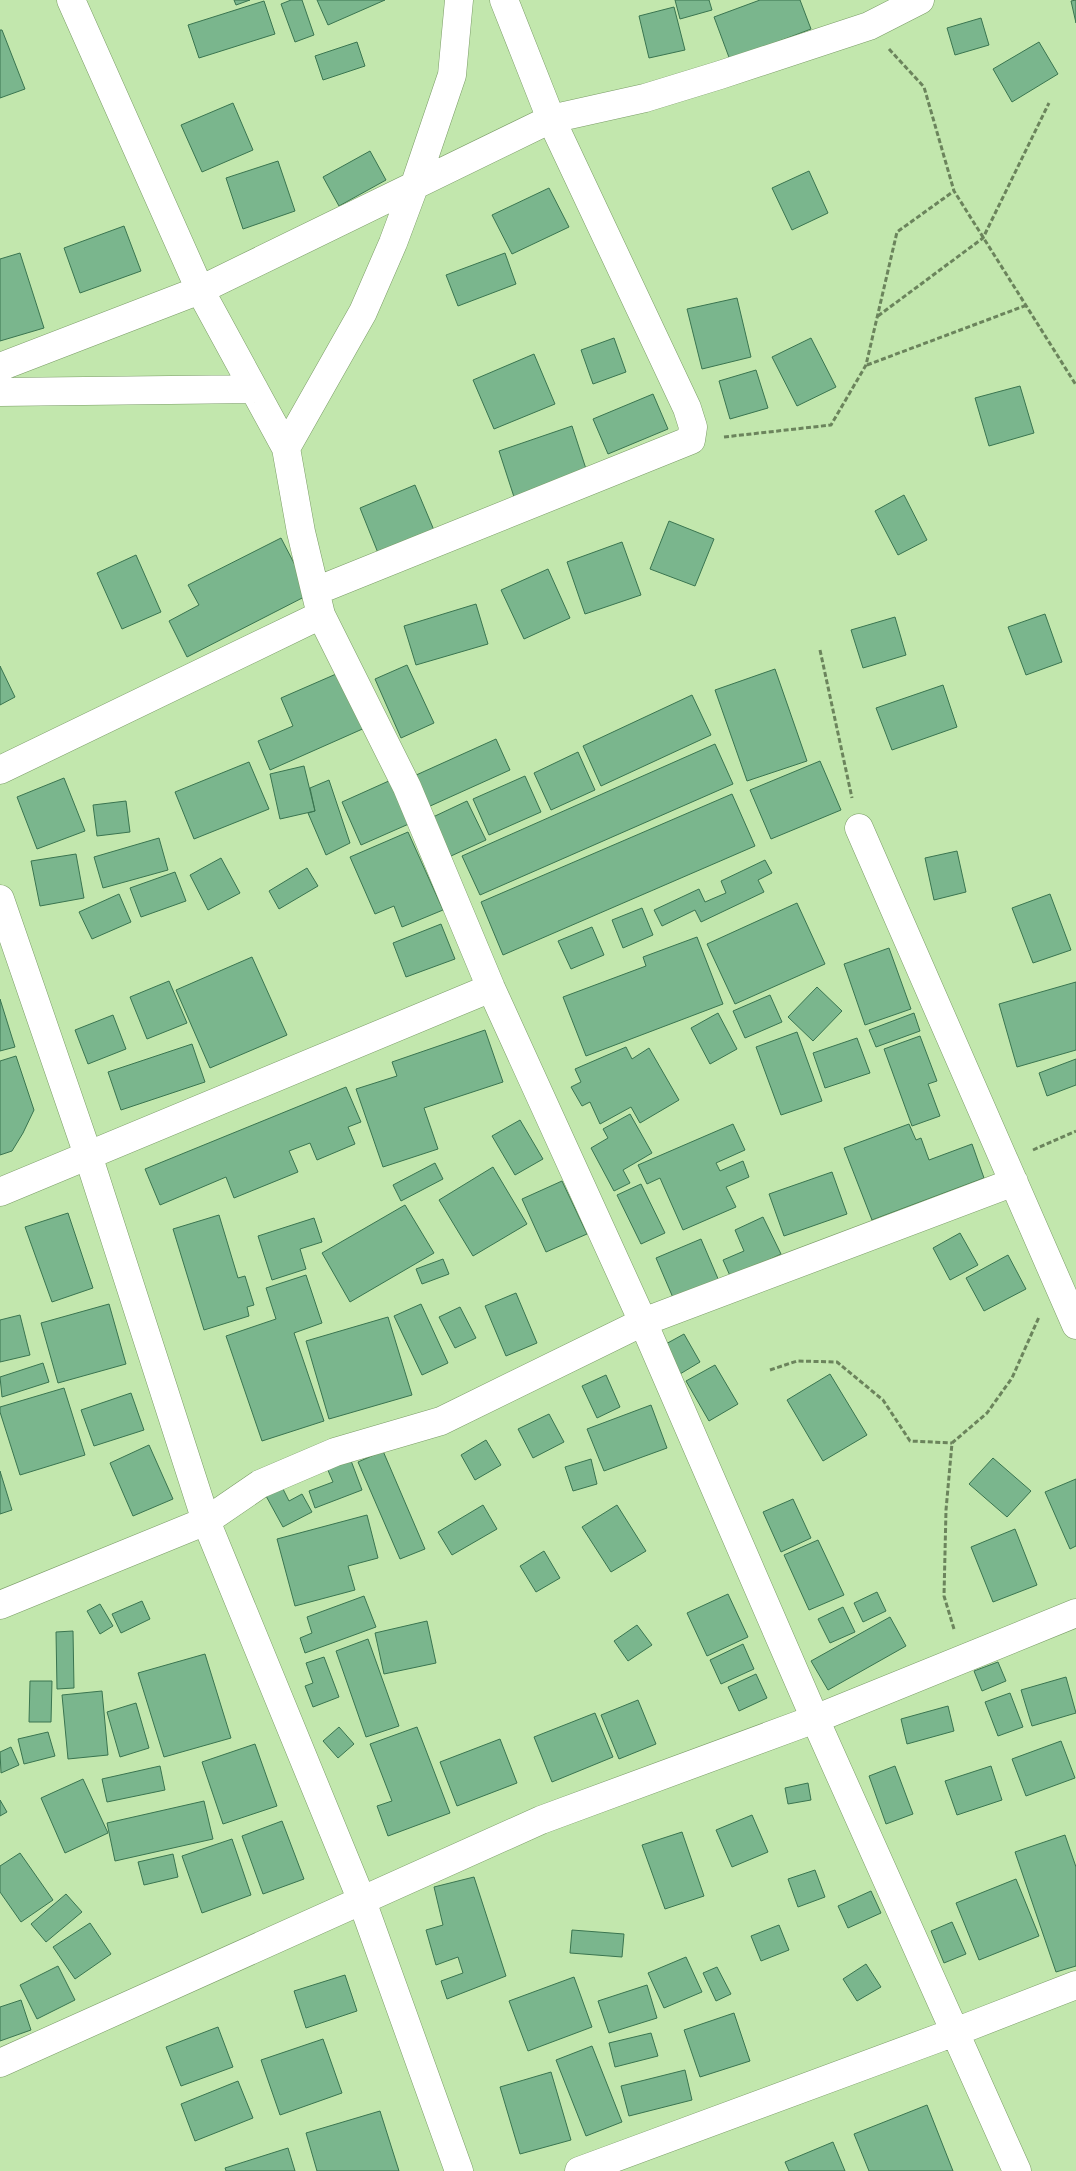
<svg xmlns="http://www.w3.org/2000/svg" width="1076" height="2171" viewBox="0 0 1076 2171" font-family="'Playfair Display',serif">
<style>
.building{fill:#7ab68d;stroke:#3a7550}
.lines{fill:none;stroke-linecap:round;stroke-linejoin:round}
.minor-casing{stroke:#7a9c66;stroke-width:29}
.tertiary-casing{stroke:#7a9c66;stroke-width:29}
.path{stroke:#6b845c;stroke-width:3;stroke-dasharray:5 2.5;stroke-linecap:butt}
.minor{stroke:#fff;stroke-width:28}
.tertiary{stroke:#fff;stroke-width:28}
</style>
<rect width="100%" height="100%" fill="#c2e7ad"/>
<path class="building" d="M 234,0 L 250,0 L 236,5 Z
M 291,0 L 302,0 L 314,35 L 295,42 L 281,4 Z
M 317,0 L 385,0 L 328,25 Z
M 675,0 L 709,0 L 712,10 L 680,19 Z
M 760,0 L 800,0 L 811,29 L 730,60 L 714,17 Z
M 1076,0 L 1076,23 L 1071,1 Z
M 264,1 L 275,34 L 199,58 L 188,25 Z
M 674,7 L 685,50 L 649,58 L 639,16 Z
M 981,18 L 989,45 L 955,55 L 947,28 Z
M 0,30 L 2,30 L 25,89 L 0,98 Z
M 357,42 L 365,66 L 323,80 L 315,56 Z
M 1039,42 L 1058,74 L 1012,102 L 993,69 Z
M 233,103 L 253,150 L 202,172 L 181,125 Z
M 370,151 L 386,180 L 339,206 L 323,177 Z
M 278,161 L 295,211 L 243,229 L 226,178 Z
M 809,171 L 828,213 L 792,230 L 772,188 Z
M 549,188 L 569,227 L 512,254 L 492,215 Z
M 124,226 L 141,271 L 80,293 L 64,248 Z
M 20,253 L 44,328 L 0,341 L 0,259 Z
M 505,253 L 516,284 L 458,306 L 446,275 Z
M 737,298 L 751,357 L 702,369 L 687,309 Z
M 614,338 L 626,372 L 593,384 L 581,350 Z
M 811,338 L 836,387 L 797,406 L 772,357 Z
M 534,354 L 555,404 L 494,429 L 473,380 Z
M 756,370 L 768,408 L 730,419 L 719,381 Z
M 1020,386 L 1034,433 L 989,446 L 975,398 Z
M 653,394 L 668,429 L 608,454 L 593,419 Z
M 572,426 L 589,478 L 516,503 L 499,451 Z
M 415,485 L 436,535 L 380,558 L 360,508 Z
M 904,495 L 927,540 L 898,555 L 875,511 Z
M 669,521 L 714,539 L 695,586 L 650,569 Z
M 281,538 L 310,594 L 187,657 L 169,621 L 199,605 L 188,585 Z
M 622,542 L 641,595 L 585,614 L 567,562 Z
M 136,555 L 161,612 L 122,629 L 97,573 Z
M 548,569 L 570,618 L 524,639 L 501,590 Z
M 476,604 L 488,644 L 416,665 L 404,626 Z
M 1045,614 L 1062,662 L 1026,675 L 1008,627 Z
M 895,617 L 906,655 L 863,668 L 851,630 Z
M 407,665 L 434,723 L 401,738 L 375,679 Z
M 0,666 L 15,697 L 0,705 Z
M 775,669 L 807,761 L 747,781 L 715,690 Z
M 343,671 L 367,727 L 270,770 L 258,741 L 293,726 L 281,698 Z
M 943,685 L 957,727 L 892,750 L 876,708 Z
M 692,695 L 711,735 L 601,786 L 583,746 Z
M 496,739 L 510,770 L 428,807 L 414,776 Z
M 715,744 L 733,784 L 480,895 L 462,856 Z
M 578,752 L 595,790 L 551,810 L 534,773 Z
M 820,761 L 841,810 L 771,839 L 750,790 Z
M 249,762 L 269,809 L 194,839 L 175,792 Z
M 304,766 L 315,811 L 280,819 L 270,774 Z
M 525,776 L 541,812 L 489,835 L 473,799 Z
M 64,778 L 85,831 L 37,849 L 17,797 Z
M 329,780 L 350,843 L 326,855 L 308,813 L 315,811 L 310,788 Z
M 391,780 L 411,823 L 361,845 L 342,802 Z
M 732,794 L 755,846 L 503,955 L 481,902 Z
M 126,801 L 130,832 L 97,836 L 93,805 Z
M 467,801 L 486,840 L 451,856 L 433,817 Z
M 408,832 L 443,910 L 402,927 L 394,906 L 375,914 L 350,857 Z
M 159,838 L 168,870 L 103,888 L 94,857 Z
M 957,851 L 966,892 L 934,900 L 925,858 Z
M 76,854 L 84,898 L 40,906 L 31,861 Z
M 221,858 L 240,893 L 208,910 L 190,875 Z
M 765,860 L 772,873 L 758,880 L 764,892 L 701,922 L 695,910 L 662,926 L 654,910 L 699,889 L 705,902 L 726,893 L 721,881 Z
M 307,868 L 318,886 L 279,909 L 269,891 Z
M 175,872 L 186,901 L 141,917 L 130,888 Z
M 119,894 L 131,922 L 92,939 L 79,912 Z
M 1050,894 L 1071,950 L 1033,963 L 1012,908 Z
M 797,903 L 825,964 L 735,1004 L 707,944 Z
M 642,908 L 653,935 L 623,948 L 612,920 Z
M 441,924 L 455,959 L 406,977 L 393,943 Z
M 592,927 L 604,955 L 571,969 L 558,941 Z
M 697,937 L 723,1004 L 586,1056 L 563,997 L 646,966 L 643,957 Z
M 889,948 L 911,1009 L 865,1025 L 844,964 Z
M 252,957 L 287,1035 L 210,1068 L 176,990 Z
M 169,981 L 187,1023 L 147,1039 L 130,997 Z
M 1076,982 L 1076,1050 L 1017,1067 L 999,1004 Z
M 817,987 L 842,1011 L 813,1041 L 788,1017 Z
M 770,995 L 782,1022 L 745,1038 L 733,1011 Z
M 0,999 L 15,1047 L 0,1051 Z
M 718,1013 L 737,1049 L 710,1064 L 691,1028 Z
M 914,1013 L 920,1031 L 876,1047 L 869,1030 Z
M 113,1015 L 126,1049 L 88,1064 L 75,1030 Z
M 485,1030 L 503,1082 L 424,1108 L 438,1149 L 383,1167 L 356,1089 L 397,1076 L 392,1062 Z
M 797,1032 L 822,1101 L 781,1115 L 756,1047 Z
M 920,1036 L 937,1081 L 928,1084 L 940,1116 L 912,1126 L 884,1049 Z
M 857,1038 L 870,1073 L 825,1088 L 813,1053 Z
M 192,1044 L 205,1082 L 121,1110 L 108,1072 Z
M 626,1047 L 632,1059 L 649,1048 L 679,1100 L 640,1123 L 631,1107 L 600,1124 L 590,1102 L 582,1106 L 571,1087 L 581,1082 L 575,1069 Z
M 16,1056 L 34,1110 L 23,1133 L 12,1151 L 0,1155 L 0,1061 Z
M 1076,1059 L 1076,1085 L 1047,1096 L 1039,1073 Z
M 346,1087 L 361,1122 L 348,1127 L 355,1144 L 317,1160 L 310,1143 L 289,1151 L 298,1172 L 234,1198 L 226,1177 L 160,1205 L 145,1169 Z
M 630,1114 L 652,1153 L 623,1170 L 630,1183 L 614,1191 L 591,1148 L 608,1138 L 603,1129 Z
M 520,1120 L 543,1159 L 515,1175 L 492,1136 Z
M 733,1124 L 745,1150 L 716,1163 L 720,1171 L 743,1161 L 749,1177 L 726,1187 L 736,1207 L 683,1230 L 660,1178 L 647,1184 L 638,1165 Z
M 909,1124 L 916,1140 L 921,1138 L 929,1160 L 972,1144 L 984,1178 L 872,1220 L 844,1148 Z
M 435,1163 L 443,1179 L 401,1201 L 393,1185 Z
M 493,1167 L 527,1224 L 473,1256 L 439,1200 Z
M 832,1172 L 847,1214 L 784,1236 L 769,1194 Z
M 562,1181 L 587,1234 L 546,1252 L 522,1199 Z
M 641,1184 L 665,1233 L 641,1244 L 617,1195 Z
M 405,1205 L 434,1253 L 350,1302 L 322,1253 Z
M 68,1213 L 93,1288 L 52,1302 L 25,1227 Z
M 219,1215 L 238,1278 L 245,1276 L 254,1305 L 247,1307 L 249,1316 L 204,1330 L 173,1229 Z
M 763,1217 L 781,1254 L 731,1278 L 723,1260 L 744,1251 L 735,1230 Z
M 314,1218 L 322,1242 L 300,1249 L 306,1269 L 272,1280 L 258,1236 Z
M 960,1233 L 978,1265 L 950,1280 L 933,1248 Z
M 701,1239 L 719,1281 L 674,1300 L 656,1258 Z
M 1008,1255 L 1026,1289 L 984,1311 L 966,1278 Z
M 443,1259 L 449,1274 L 422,1284 L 416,1269 Z
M 306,1275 L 322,1323 L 294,1333 L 324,1421 L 262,1441 L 226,1336 L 276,1319 L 266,1288 Z
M 516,1293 L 537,1343 L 506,1356 L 485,1306 Z
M 109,1304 L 126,1364 L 58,1383 L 41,1323 Z
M 421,1304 L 448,1363 L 422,1375 L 394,1316 Z
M 460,1307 L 476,1338 L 455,1348 L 439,1317 Z
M 20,1315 L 30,1355 L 0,1362 L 0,1320 Z
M 388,1317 L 412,1395 L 329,1419 L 306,1341 Z
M 684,1334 L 700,1362 L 680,1374 L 664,1345 Z
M 43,1363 L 49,1382 L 2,1397 L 0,1377 Z
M 715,1365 L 738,1404 L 709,1421 L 686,1381 Z
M 830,1374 L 867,1435 L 823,1461 L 787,1400 Z
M 606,1375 L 620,1407 L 597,1418 L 582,1386 Z
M 64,1388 L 85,1455 L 20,1475 L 0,1412 L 0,1407 Z
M 131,1393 L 144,1430 L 94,1446 L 81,1410 Z
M 651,1405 L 667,1448 L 604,1471 L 587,1429 Z
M 549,1414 L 564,1442 L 533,1458 L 518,1429 Z
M 486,1440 L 501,1465 L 475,1480 L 461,1455 Z
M 149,1445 L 173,1499 L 133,1516 L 110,1463 Z
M 383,1451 L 425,1549 L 400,1559 L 358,1462 Z
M 350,1458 L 362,1490 L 315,1508 L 309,1491 L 333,1482 L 327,1468 Z
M 993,1458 L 1031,1491 L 1007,1517 L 969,1484 Z
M 591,1459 L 597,1484 L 573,1491 L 565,1467 Z
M 0,1471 L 12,1510 L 0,1514 Z
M 1076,1479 L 1076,1546 L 1070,1549 L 1045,1492 Z
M 282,1487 L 289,1501 L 302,1494 L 312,1512 L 283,1527 L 266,1496 Z
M 793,1499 L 811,1538 L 781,1552 L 763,1512 Z
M 483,1505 L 497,1529 L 452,1555 L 438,1532 Z
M 617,1505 L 646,1551 L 611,1572 L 582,1527 Z
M 367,1515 L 378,1558 L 348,1566 L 355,1590 L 295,1606 L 277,1539 Z
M 1015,1529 L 1037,1585 L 993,1602 L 971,1547 Z
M 818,1540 L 844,1595 L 809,1610 L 784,1555 Z
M 544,1551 L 560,1578 L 536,1592 L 520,1566 Z
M 877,1592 L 886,1611 L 863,1622 L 854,1603 Z
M 728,1594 L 748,1637 L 707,1656 L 687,1613 Z
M 364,1596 L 376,1627 L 305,1653 L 300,1638 L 312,1633 L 307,1617 Z
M 142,1601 L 150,1619 L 121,1633 L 112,1614 Z
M 100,1604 L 113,1626 L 100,1634 L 87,1611 Z
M 843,1607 L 855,1632 L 830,1643 L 818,1619 Z
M 890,1617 L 906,1646 L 828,1690 L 811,1661 Z
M 427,1621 L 436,1663 L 384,1674 L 375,1633 Z
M 637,1625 L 652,1645 L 628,1661 L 614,1641 Z
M 73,1631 L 74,1688 L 57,1689 L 56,1632 Z
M 368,1639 L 399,1726 L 366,1737 L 336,1651 Z
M 743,1644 L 754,1669 L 721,1684 L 710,1660 Z
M 205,1654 L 231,1738 L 164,1757 L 138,1673 Z
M 324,1657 L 339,1697 L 313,1707 L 305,1686 L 313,1683 L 306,1663 Z
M 998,1662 L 1006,1681 L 982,1691 L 974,1671 Z
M 756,1674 L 767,1698 L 739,1711 L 728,1687 Z
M 1066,1677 L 1076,1713 L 1032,1726 L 1021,1690 Z
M 30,1681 L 52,1681 L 51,1722 L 29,1722 Z
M 102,1691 L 108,1755 L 68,1759 L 62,1695 Z
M 1010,1693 L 1023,1727 L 998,1736 L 985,1702 Z
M 638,1700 L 656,1744 L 619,1759 L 601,1715 Z
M 136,1703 L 149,1748 L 120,1757 L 107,1712 Z
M 948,1706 L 954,1731 L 907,1744 L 901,1719 Z
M 595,1713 L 613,1757 L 552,1782 L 534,1737 Z
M 339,1727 L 354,1744 L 338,1758 L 323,1741 Z
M 417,1727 L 450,1813 L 388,1836 L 377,1806 L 392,1801 L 370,1744 Z
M 48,1732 L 55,1756 L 24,1764 L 18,1739 Z
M 500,1739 L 517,1783 L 457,1806 L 440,1762 Z
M 1061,1741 L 1075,1778 L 1026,1796 L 1012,1759 Z
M 255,1744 L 277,1806 L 223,1824 L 202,1762 Z
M 11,1747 L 19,1765 L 1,1773 L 0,1752 Z
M 160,1766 L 165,1790 L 107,1802 L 102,1779 Z
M 895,1766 L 913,1814 L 886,1824 L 869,1776 Z
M 991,1766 L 1002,1800 L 957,1815 L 945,1781 Z
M 83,1779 L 108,1833 L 65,1853 L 41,1798 Z
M 808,1783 L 811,1800 L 788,1804 L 785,1788 Z
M 0,1800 L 7,1812 L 0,1816 Z
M 204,1801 L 213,1839 L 115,1861 L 107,1823 Z
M 752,1815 L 768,1852 L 732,1867 L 716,1830 Z
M 282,1821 L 304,1879 L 263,1894 L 242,1836 Z
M 682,1832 L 704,1896 L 665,1909 L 642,1845 Z
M 1065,1835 L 1076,1867 L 1076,1966 L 1056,1972 L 1015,1852 Z
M 232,1839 L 251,1895 L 202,1913 L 182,1856 Z
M 20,1853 L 53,1900 L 21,1922 L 0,1892 L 0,1866 Z
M 173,1854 L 178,1877 L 144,1885 L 138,1862 Z
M 815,1870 L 825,1897 L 798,1907 L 788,1879 Z
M 474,1877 L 506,1976 L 447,1999 L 441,1981 L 463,1973 L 458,1957 L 436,1965 L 426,1930 L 443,1925 L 434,1887 Z
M 1016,1879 L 1039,1936 L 979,1960 L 956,1903 Z
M 871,1891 L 881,1913 L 848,1928 L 838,1906 Z
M 66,1894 L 82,1912 L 46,1942 L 31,1924 Z
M 952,1922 L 966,1954 L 944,1963 L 931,1931 Z
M 90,1923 L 111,1954 L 75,1979 L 53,1947 Z
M 779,1925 L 789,1950 L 761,1961 L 751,1936 Z
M 572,1930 L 624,1934 L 622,1957 L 570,1953 Z
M 686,1957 L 702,1992 L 664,2008 L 648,1973 Z
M 866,1964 L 881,1987 L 857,2001 L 843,1979 Z
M 58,1966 L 75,2000 L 37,2019 L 20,1985 Z
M 717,1967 L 731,1994 L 716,2001 L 703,1973 Z
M 345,1975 L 357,2011 L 306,2028 L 294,1991 Z
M 574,1977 L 592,2027 L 528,2051 L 509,2001 Z
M 647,1985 L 657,2018 L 609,2033 L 598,2001 Z
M 21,2000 L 31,2030 L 0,2041 L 0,2007 Z
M 734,2013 L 750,2061 L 700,2077 L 684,2030 Z
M 218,2027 L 233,2067 L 181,2086 L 166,2047 Z
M 651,2033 L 658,2056 L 615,2067 L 609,2043 Z
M 323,2039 L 342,2093 L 280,2115 L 261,2060 Z
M 592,2046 L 622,2122 L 586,2136 L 556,2060 Z
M 685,2070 L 692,2100 L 629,2116 L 621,2086 Z
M 551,2072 L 571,2140 L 520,2154 L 500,2087 Z
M 238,2081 L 253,2118 L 195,2141 L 181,2104 Z
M 927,2105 L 953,2171 L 869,2171 L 854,2134 Z
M 380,2111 L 399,2171 L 317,2171 L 306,2133 Z
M 833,2142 L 845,2171 L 789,2171 L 785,2162 Z
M 288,2148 L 295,2171 L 226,2171 L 225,2168 Z"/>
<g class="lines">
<defs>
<path id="minor" d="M 71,0 L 200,290 L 286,448 L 301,532 L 321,615 L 407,787 L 491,988 L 643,1322 L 815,1719 L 1017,2171
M 0,367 L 200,290 L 551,119 L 645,98 L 720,75 L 869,26 L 920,0
M 0,392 L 254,389
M 286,448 L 363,312 L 393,243 L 415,184 L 452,75 L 459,0
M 316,591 L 691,440 L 693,427 L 687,408 L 551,119 L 504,0
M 0,770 L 321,615
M 859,828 L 1076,1325
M 0,1192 L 491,988
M 0,1605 L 206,1521 L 260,1484 L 335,1452 L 441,1421 L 643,1322 L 1014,1182
M 0,2063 L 541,1820 L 815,1719 L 1076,1613
M 579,2171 L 955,2032 L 1076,1985"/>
<path id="tertiary" d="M 0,899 L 88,1155 L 206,1521 L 362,1901 L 459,2171"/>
</defs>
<use href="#minor" class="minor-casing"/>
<use href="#tertiary" class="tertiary-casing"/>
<path class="path" d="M 889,49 L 924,87 L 954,191 L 1076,385
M 878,316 L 983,238 L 1049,103
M 867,365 L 1027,305
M 724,437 L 831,425 L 866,365 L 897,232 L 954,191
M 820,650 L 852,798
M 1033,1150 L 1076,1131
M 770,1370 L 797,1361 L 837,1362 L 883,1400 L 910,1441 L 952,1443
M 954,1629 L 944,1596 L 946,1510 L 952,1443 L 987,1413 L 1012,1378 L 1039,1317"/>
<use href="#minor" class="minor"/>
<use href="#tertiary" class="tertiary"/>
</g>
</svg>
